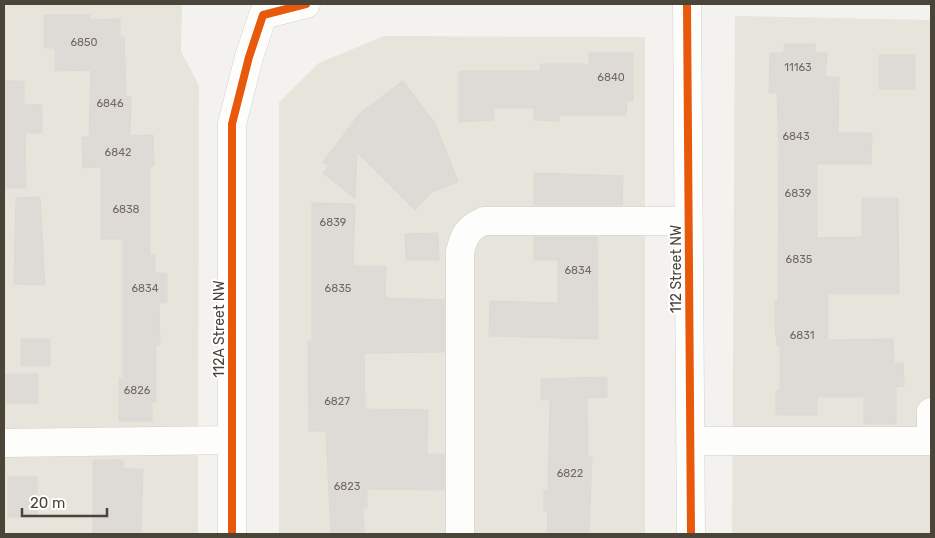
<svg xmlns="http://www.w3.org/2000/svg" width="935" height="538" viewBox="0 0 935 538" font-family="Rubik,sans-serif">
<style>
.residential{fill:#e7e4dc}
.building{fill:#dedbd6;stroke:#dcd9d4}
.lines{fill:none;stroke-linecap:round;stroke-linejoin:round}
.minor-casing{stroke:#d2d0cb;stroke-width:29}
.minor{stroke:#fdfdfc;stroke-width:28}
.cycleway-casing{stroke:#fff;stroke-width:11}
.cycleway{stroke:#e8590c;stroke-width:8}
.labels{text-anchor:middle;dominant-baseline:central;stroke-width:4;stroke-linejoin:round;paint-order:stroke}
.number-label{font-size:11px;fill:#706a61}
.street-label{font-size:14px;fill:#4b4439;stroke:#fff}
</style>
<rect width="100%" height="100%" fill="#f4f2ee"/>
<path class="residential" d="M 4,4 L 182,4 L 181,51 L 199,86 L 198,534 L 4,534 Z
M 735,16 L 931,20 L 931,534 L 732,534 Z
M 384,36 L 645,37 L 645,534 L 279,534 L 279,102 L 319,63 Z"/>
<path class="building" d="M 44,15 L 90,15 L 90,20 L 120,19 L 120,37 L 124,37 L 126,96 L 131,97 L 130,136 L 153,135 L 154,166 L 150,166 L 150,255 L 155,255 L 155,273 L 167,273 L 167,303 L 159,303 L 160,345 L 156,345 L 156,402 L 152,402 L 152,421 L 119,421 L 119,378 L 123,378 L 123,239 L 101,239 L 101,167 L 83,168 L 82,137 L 89,137 L 91,70 L 55,71 L 55,48 L 44,48 Z
M 784,44 L 815,44 L 815,53 L 827,53 L 825,77 L 839,77 L 838,133 L 872,133 L 871,164 L 817,164 L 817,238 L 862,237 L 862,198 L 898,198 L 899,294 L 828,294 L 828,340 L 893,339 L 894,363 L 903,363 L 904,386 L 896,387 L 896,424 L 864,424 L 864,397 L 817,397 L 817,415 L 776,415 L 776,390 L 780,390 L 780,346 L 777,346 L 775,324 L 775,302 L 778,302 L 779,149 L 777,93 L 769,93 L 770,53 L 784,53 Z
M 589,53 L 633,53 L 633,101 L 627,101 L 626,115 L 559,115 L 559,121 L 534,120 L 534,108 L 494,108 L 494,120 L 459,122 L 459,71 L 540,71 L 540,64 L 589,64 Z
M 879,55 L 915,55 L 915,89 L 879,89 Z
M 4,81 L 24,81 L 24,104 L 42,105 L 42,133 L 25,133 L 26,188 L 4,188 Z
M 403,81 L 435,123 L 458,182 L 432,192 L 415,210 L 357,152 L 355,198 L 323,173 L 329,166 L 323,162 L 360,113 Z
M 534,173 L 623,176 L 622,205 L 534,205 Z
M 40,197 L 45,285 L 14,284 L 16,198 Z
M 312,203 L 355,204 L 353,266 L 386,266 L 385,298 L 444,300 L 444,352 L 364,353 L 365,409 L 428,410 L 427,454 L 444,454 L 444,490 L 367,489 L 367,508 L 363,508 L 364,534 L 331,534 L 326,431 L 309,431 L 308,341 L 312,341 Z
M 438,233 L 439,260 L 406,260 L 405,234 Z
M 534,237 L 597,237 L 598,339 L 489,336 L 490,301 L 558,303 L 558,260 L 534,260 Z
M 21,339 L 50,339 L 50,366 L 21,366 Z
M 5,374 L 38,374 L 38,403 L 6,403 Z
M 607,377 L 607,397 L 587,398 L 588,457 L 592,457 L 589,534 L 547,534 L 548,512 L 544,512 L 544,490 L 548,490 L 550,400 L 541,400 L 541,379 Z
M 93,460 L 123,460 L 123,469 L 143,469 L 141,534 L 93,534 Z
M 8,477 L 37,477 L 37,517 L 8,517 Z"/>
<g class="lines">
<defs>
<path id="minor" d="M 687,4 L 691,534
M 690,441 L 931,441
M 931,441 L 931,412
M 4,443 L 232,440
M 232,534 L 232,124 L 249,57 L 263,15 L 306,4
M 460,534 L 460,252 C 464,235 468,228 484,221 L 688,221"/>
</defs>
<use href="#minor" class="minor-casing"/>
<use href="#minor" class="minor"/>
<defs>
<path id="cycleway" d="M 687,4 L 691,534
M 232,534 L 232,124 L 249,57 L 263,15 L 306,4"/>
</defs>
<use href="#cycleway" class="cycleway-casing"/>
<use href="#cycleway" class="cycleway"/>
</g>
<g class="labels">
<g class="number-label">
<text x="84" y="42">6850</text>
<text x="798" y="67">11163</text>
<text x="611" y="77">6840</text>
<text x="110" y="103">6846</text>
<text x="796" y="136">6843</text>
<text x="118" y="152">6842</text>
<text x="798" y="193">6839</text>
<text x="126" y="209">6838</text>
<text x="333" y="222">6839</text>
<text x="799" y="259">6835</text>
<text x="578" y="270">6834</text>
<text x="145" y="288">6834</text>
<text x="338" y="288">6835</text>
<text x="802" y="335">6831</text>
<text x="137" y="390">6826</text>
<text x="337" y="401">6827</text>
<text x="570" y="473">6822</text>
<text x="347" y="486">6823</text>
</g>
<g class="street-label">
<text transform="translate(676 269) rotate(-90)">112 Street NW</text>
<text transform="translate(219 329) rotate(-90)">112A Street NW</text>
</g>
</g>
<rect width="935" height="538" fill="none" stroke="#4b4439" stroke-width="10"/>
<path d="M22 508v8h85v-8" fill="none" stroke="#4b4439" stroke-width="2.5"/>
<text x="30" y="508" font-size="15" fill="#4b4439" stroke="#ffffff" stroke-width="4" paint-order="stroke">20 m</text>
</svg>
